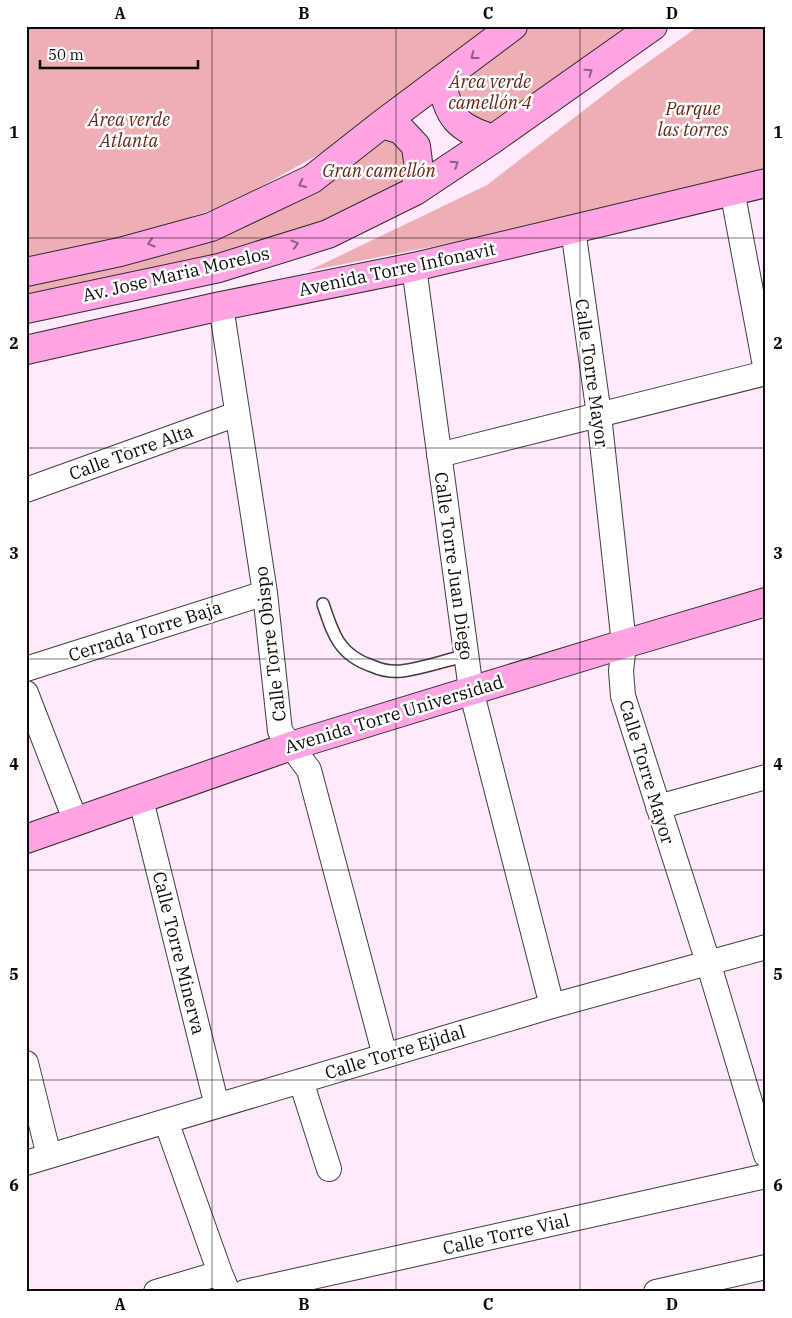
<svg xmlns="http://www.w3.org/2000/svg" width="792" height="1318" viewBox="0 0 792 1318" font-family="'IBM Plex Serif',serif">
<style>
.green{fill:#edafb5}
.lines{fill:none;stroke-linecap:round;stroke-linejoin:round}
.lane-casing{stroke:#3e3e3e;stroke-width:14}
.street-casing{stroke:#3e3e3e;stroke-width:26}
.secondary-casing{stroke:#2d2d2d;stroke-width:30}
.lane{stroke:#fff;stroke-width:11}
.street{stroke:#fff;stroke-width:24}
.secondary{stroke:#ffa4e3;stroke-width:28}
.oneway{stroke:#915f82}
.grid{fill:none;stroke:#0b0b0b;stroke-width:1;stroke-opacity:0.55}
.labels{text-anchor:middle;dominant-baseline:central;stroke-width:5;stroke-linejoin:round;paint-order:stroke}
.park-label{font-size:18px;font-style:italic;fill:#682716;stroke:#fff}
.street-label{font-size:18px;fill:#0b0b0b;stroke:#fff}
.neatline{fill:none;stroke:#0b0b0b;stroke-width:2}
.grid-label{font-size:16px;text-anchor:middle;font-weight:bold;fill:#0b0b0b}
</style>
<rect width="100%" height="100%" fill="#ffe9fa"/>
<path class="green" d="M 26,26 L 497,26 L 339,143 L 228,205 L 90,249 L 26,261 Z
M 517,26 L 634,26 L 491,135 L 448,106 L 457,72 Z
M 701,26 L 766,26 L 766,176 L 543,225 L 308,271 L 487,185 L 623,80 L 696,28 Z
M 401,135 L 414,184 L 333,229 L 26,306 L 26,275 L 135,251 L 370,137 Z"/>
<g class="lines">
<defs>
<path id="lane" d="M 323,604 C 333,634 339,655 372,666 C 381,670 393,672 402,671 C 424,668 445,660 466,656"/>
<path id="street" d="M 732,190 L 766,371
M 573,229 L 599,415 L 624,644 L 621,671 L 623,696 L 708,962 L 766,1155
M 414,267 L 471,690 L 552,1006
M 221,306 L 265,593 L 280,731 L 309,770 L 385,1056
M 439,455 L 766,373
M 26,490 L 237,414
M 26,669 L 265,593
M 26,693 L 76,822
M 141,800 L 217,1106
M 658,807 L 766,777
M 26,1063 L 49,1156
M 301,1081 L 329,1169
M 166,1121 L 220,1273 L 228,1292
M 26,1163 L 552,1006 L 766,947
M 156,1292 L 220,1273
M 245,1292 L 766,1176
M 656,1292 L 766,1267"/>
<path id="secondary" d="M 441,81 C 450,119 456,127 493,139
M 382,124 L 401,130 L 416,146 L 419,170 L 415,191
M 26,272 L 120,252 L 211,227 L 312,179 L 382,124 L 513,26
M 26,309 L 219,268 L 328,234 L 415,191 L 493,139 L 653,26
M 26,350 L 221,306 L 414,267 L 766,183
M 26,839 L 291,746 L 624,644 L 766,602"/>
</defs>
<use href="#lane" class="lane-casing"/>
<use href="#street" class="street-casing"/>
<use href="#secondary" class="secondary-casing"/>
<use href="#lane" class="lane"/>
<use href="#street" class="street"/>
<use href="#secondary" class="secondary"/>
</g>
<defs><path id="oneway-chevron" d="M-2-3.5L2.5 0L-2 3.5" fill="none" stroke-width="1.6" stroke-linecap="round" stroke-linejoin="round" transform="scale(1.25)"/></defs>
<g class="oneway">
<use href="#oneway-chevron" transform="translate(474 56) rotate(143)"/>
<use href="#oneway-chevron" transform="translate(589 72) rotate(-35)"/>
<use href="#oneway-chevron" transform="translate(455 164) rotate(-34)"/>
<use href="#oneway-chevron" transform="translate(302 184) rotate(155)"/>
<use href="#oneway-chevron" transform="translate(151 243) rotate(164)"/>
<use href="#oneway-chevron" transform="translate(295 244) rotate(-17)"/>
</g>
<path class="grid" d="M 212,26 L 212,1292M 396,26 L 396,1292M 580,26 L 580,1292M 26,238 L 766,238M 26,448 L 766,448M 26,659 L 766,659M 26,870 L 766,870M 26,1080 L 766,1080"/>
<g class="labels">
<g class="park-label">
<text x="490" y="81">Área verde<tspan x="490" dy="21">camellón 4</tspan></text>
<text x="693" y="108">Parque<tspan x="693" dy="21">las torres</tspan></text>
<text x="129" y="119">Área verde<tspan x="129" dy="21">Atlanta</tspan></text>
<text x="379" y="170">Gran camellón</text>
</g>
<g class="street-label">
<text transform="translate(397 269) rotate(-12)">Avenida Torre Infonavit</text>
<text transform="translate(176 274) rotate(-13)">Av. Jose Maria Morelos</text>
<text transform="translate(592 373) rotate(82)">Calle Torre Mayor</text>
<text transform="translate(131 452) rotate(-20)">Calle Torre Alta</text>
<text transform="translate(454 566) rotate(82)">Calle Torre Juan Diego</text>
<text transform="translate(145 631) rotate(-18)">Cerrada Torre Baja</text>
<text transform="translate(270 644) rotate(-97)">Calle Torre Obispo</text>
<text transform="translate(394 714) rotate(-17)">Avenida Torre Universidad</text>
<text transform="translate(647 772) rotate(73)">Calle Torre Mayor</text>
<text transform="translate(179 953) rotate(76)">Calle Torre Minerva</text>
<text transform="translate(395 1052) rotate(-17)">Calle Torre Ejidal</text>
<text transform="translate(506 1234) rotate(-13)">Calle Torre Vial</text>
</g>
</g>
<rect width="792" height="1318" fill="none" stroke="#ffffff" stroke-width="55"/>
<path d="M40 60v8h158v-8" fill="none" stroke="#0b0b0b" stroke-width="2.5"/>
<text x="48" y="60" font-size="15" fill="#0b0b0b" stroke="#ffffff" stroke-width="4" paint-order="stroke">50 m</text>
<rect x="28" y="28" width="736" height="1262" class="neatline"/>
<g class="grid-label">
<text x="120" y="19">A</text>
<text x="304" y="19">B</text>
<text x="488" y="19">C</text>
<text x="672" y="19">D</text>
<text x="14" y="138">1</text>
<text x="778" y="138">1</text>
<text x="14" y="349">2</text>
<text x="778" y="349">2</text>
<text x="14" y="559">3</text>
<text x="778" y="559">3</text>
<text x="14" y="770">4</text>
<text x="778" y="770">4</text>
<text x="14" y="980">5</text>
<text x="778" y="980">5</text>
<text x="14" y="1191">6</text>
<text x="778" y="1191">6</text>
<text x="120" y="1310">A</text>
<text x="304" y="1310">B</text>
<text x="488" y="1310">C</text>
<text x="672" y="1310">D</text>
</g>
</svg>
